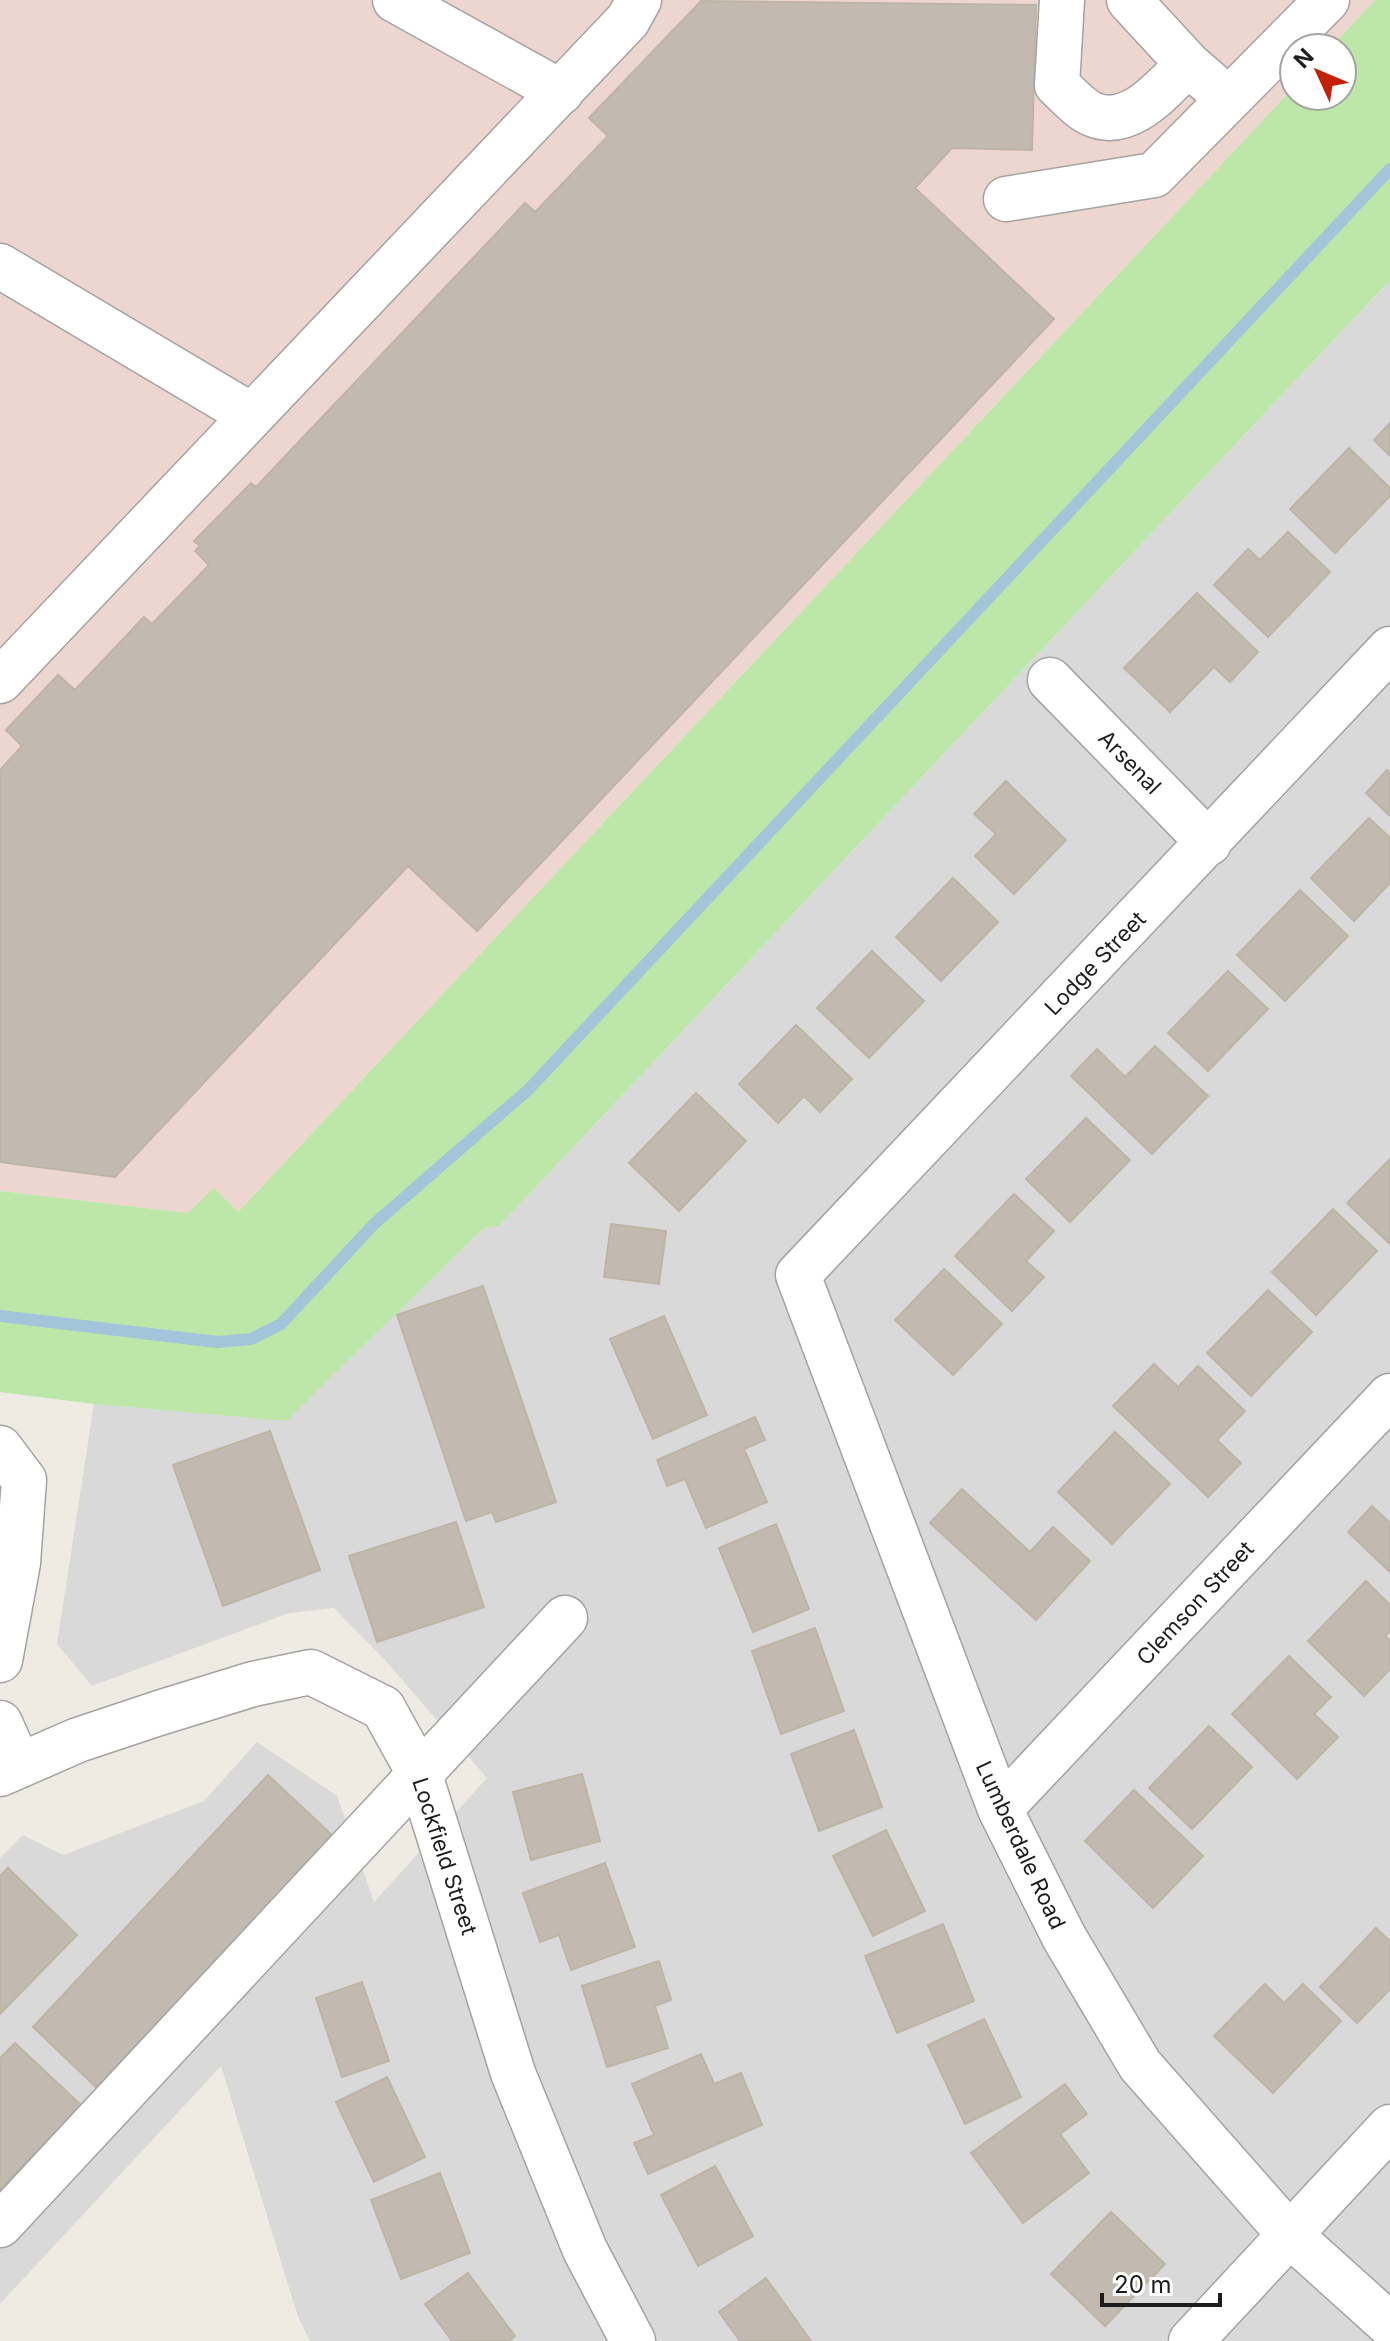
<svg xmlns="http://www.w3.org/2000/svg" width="1390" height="2341" viewBox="0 0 1390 2341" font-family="Inter,sans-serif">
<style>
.residential{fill:#dad9d9}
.commercial{fill:#eed6d0}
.grass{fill:#bde7a8}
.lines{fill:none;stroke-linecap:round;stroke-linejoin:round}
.stream{stroke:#a2c5da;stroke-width:12}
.building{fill:#c2bab1;stroke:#beb4a4;stroke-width:2}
.minor-casing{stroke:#a3a3a3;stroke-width:47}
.minor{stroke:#fff;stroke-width:44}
.labels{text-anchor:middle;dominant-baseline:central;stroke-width:8;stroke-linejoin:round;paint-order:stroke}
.street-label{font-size:22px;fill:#1c1c1c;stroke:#fff}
</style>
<rect width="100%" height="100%" fill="#edebe2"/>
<path class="residential" d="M 1390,280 L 1390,2341 L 310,2341 L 298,2317 L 221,2066 L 0,2304 L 0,1858 L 23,1835 L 63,1855 L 204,1801 L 257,1742 L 337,1796 L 374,1902 L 487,1778 L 385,1660 L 334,1608 L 289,1613 L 92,1686 L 57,1644 L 94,1404 L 286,1420 L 483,1229 L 499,1226 Z"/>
<path class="commercial" d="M 0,0 L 1375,0 L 1330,48 L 1294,48 L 1294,87 L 238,1212 L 188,1213 L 0,1191 Z"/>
<path class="grass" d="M 1375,0 L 1390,0 L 1390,280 L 499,1226 L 483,1229 L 286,1421 L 94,1404 L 0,1392 L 0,1191 L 188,1213 L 214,1188 L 238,1212 L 1294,87 L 1294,96 L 1342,96 L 1342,48 L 1330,48 Z"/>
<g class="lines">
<path class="stream" d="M 0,1316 L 217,1342 L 251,1339 L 281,1324 L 374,1224 L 528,1090 L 1390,169"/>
</g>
<path class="building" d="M 701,1 L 1036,5 L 1032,150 L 952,148 L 915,188 L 1054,319 L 477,931 L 408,866 L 115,1177 L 0,1162 L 0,770 L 22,746 L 6,730 L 58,675 L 75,690 L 144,617 L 152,624 L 209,565 L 195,551 L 200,546 L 194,541 L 251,483 L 256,487 L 525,203 L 535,212 L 608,136 L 589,118 Z
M 1390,423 L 1390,456 L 1374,440 Z
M 1349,448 L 1390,488 L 1390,496 L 1335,553 L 1290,509 Z
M 1288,532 L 1330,572 L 1268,637 L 1214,585 L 1248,549 L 1260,560 Z
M 1197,593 L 1258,652 L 1230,682 L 1214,667 L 1170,712 L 1124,668 Z
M 1387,770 L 1390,773 L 1390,816 L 1366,793 Z
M 1006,781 L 1066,840 L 1014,894 L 975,856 L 996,834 L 974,814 Z
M 1369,818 L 1390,838 L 1390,883 L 1354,921 L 1311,878 Z
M 953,878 L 998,922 L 941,981 L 896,937 Z
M 1300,890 L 1348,936 L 1285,1001 L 1237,955 Z
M 872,951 L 924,1001 L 869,1058 L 817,1008 Z
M 1228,971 L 1268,1009 L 1208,1071 L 1168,1033 Z
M 796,1025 L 852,1079 L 820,1112 L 804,1096 L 778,1123 L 739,1084 Z
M 1155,1046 L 1208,1096 L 1152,1154 L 1071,1076 L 1097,1049 L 1125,1077 Z
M 696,1093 L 746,1141 L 679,1211 L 629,1163 Z
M 1086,1118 L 1130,1160 L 1070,1222 L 1026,1179 Z
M 1390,1159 L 1390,1244 L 1347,1203 Z
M 1014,1194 L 1054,1231 L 1026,1261 L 1044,1277 L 1012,1311 L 955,1256 Z
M 1333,1209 L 1377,1251 L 1316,1315 L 1272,1272 Z
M 611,1224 L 666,1231 L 659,1284 L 604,1277 Z
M 944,1269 L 1002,1324 L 953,1375 L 895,1320 Z
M 483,1286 L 556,1502 L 496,1522 L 492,1512 L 466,1521 L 397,1315 Z
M 1268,1290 L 1312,1332 L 1251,1396 L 1207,1353 Z
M 664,1316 L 707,1415 L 653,1439 L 610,1339 Z
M 1154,1364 L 1178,1387 L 1198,1366 L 1245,1411 L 1217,1440 L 1241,1463 L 1208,1497 L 1113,1406 Z
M 755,1417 L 765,1440 L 744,1449 L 767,1502 L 706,1528 L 685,1479 L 667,1486 L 657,1460 Z
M 270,1431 L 320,1570 L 223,1606 L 173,1465 Z
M 1115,1432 L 1170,1484 L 1112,1544 L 1058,1492 Z
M 962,1489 L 1030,1552 L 1053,1527 L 1090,1561 L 1036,1620 L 930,1523 Z
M 1372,1506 L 1390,1523 L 1390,1572 L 1348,1532 Z
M 456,1522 L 484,1607 L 377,1642 L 349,1556 Z
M 776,1524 L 809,1609 L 753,1632 L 719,1548 Z
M 1366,1581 L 1390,1605 L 1390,1631 L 1385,1636 L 1390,1641 L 1390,1669 L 1364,1696 L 1308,1641 Z
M 815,1628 L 844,1711 L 781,1734 L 752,1651 Z
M 1289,1656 L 1331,1697 L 1314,1714 L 1338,1737 L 1297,1779 L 1232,1714 Z
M 1209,1726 L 1252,1767 L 1192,1829 L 1149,1788 Z
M 854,1730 L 882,1807 L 819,1831 L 791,1754 Z
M 582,1774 L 600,1841 L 531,1860 L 513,1792 Z
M 268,1775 L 333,1836 L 97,2088 L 33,2027 Z
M 1134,1790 L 1203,1856 L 1153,1908 L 1085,1841 Z
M 886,1830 L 925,1911 L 873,1936 L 833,1856 Z
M 605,1863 L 635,1947 L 571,1970 L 559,1935 L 540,1942 L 523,1893 Z
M 8,1868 L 77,1935 L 0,2014 L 0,1876 Z
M 943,1924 L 974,2001 L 897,2033 L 865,1956 Z
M 1376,1928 L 1390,1941 L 1390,1989 L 1357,2023 L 1320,1987 Z
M 659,1961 L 671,2000 L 655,2006 L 668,2048 L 607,2067 L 582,1986 Z
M 362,1982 L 389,2061 L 342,2077 L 316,1998 Z
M 1265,1984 L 1284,2003 L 1303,1984 L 1341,2021 L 1273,2093 L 1214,2036 Z
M 984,2019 L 1021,2097 L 965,2124 L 928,2045 Z
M 15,2043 L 81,2105 L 0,2190 L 0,2058 Z
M 701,2054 L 714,2084 L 741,2073 L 762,2125 L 648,2174 L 634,2143 L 654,2135 L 632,2084 Z
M 387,2077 L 425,2157 L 374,2182 L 336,2102 Z
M 1065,2084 L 1087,2114 L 1060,2134 L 1089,2173 L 1023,2223 L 971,2153 Z
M 715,2166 L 753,2236 L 698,2266 L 661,2195 Z
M 440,2173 L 470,2253 L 401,2279 L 371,2200 Z
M 1111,2212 L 1165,2264 L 1105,2326 L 1051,2274 Z
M 468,2273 L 515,2336 L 509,2341 L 452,2341 L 425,2304 Z
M 766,2278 L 811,2341 L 740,2341 L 719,2312 Z"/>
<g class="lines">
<defs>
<path id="minor" d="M 395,0 L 561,92
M 1062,0 L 1057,85 C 1067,94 1080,109 1092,114 C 1130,131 1164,87 1188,64
M 1129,0 L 1188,64 L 1211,84
M 1006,199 L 1154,175 L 1327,0
M 0,266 L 251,415
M 1390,649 L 798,1275 L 1000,1809 L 1064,1937 L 1140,2065 L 1289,2234 L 1390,2325
M 1050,680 L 1209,843
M 0,681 L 628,20 L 639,0
M 0,1448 L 24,1480 L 18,1563 L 0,1660
M 0,1723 L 19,1766
M 0,1774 L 78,1740 L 159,1713 L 253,1684 L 311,1672 L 383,1708 L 420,1775 L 513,2073 L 585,2250 L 633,2341
M 1000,1809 L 1390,1396
M 0,2225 L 565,1618
M 1191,2341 L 1390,2127"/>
</defs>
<use href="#minor" class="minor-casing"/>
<use href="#minor" class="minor"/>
</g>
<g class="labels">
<g class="street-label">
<text transform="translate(1130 762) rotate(46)">Arsenal</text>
<text transform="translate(1095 963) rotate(-46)">Lodge Street</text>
<text transform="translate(1195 1603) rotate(-47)">Clemson Street</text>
<text transform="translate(1021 1845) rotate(65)">Lumberdale Road</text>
<text transform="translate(445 1856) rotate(72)">Lockfield Street</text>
</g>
</g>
<g transform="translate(1318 72) rotate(314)"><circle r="38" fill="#ffffff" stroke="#a4a4a4" stroke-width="2"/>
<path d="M0-6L14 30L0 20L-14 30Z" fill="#c42104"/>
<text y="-12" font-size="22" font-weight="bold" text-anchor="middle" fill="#1c1c1c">N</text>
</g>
<path d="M1102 2293v12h118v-12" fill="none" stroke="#1c1c1c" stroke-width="4"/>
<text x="1114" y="2293" font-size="24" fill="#1c1c1c" stroke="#ffffff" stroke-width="6" paint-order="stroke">20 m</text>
</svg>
